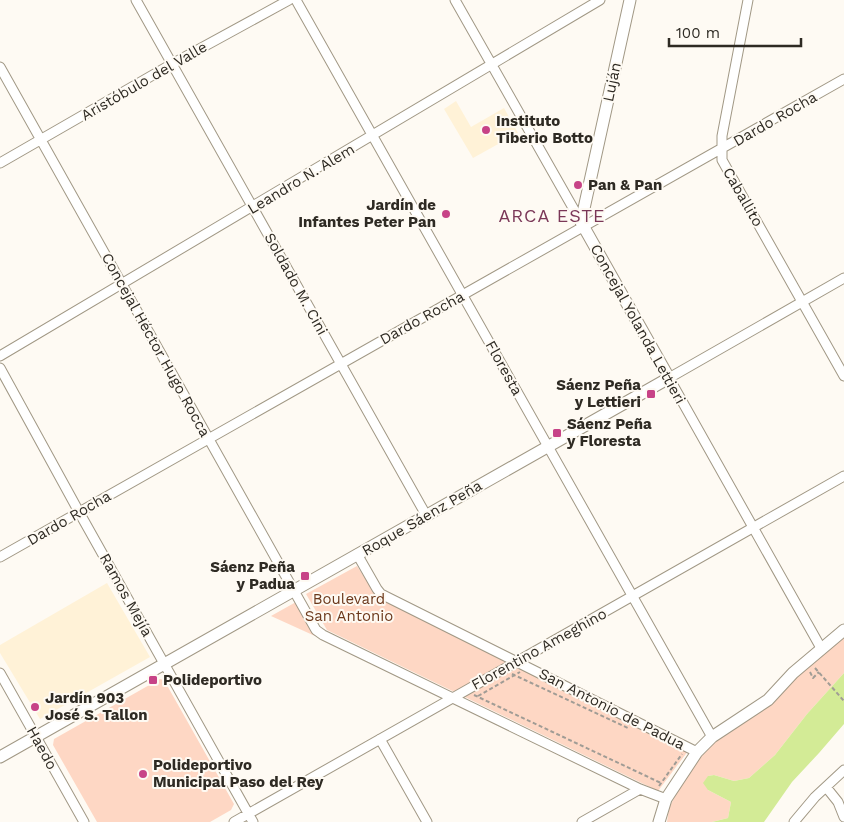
<svg xmlns="http://www.w3.org/2000/svg" width="844" height="822" viewBox="0 0 844 822" font-family="'Work Sans',sans-serif">
<style>
.built{fill:#fff2d7}
.green{fill:#fed7c4}
.water{fill:#d3eb96}
.lines{fill:none;stroke-linecap:round;stroke-linejoin:round}
.minor-casing{stroke:#a19885;stroke-width:11}
.tertiary-casing{stroke:#a19885;stroke-width:13}
.path{stroke:#a09c95;stroke-width:2;stroke-dasharray:4 2.5;stroke-linecap:butt}
.minor{stroke:#fff;stroke-width:9}
.tertiary{stroke:#fff;stroke-width:11}
.poi-dot{fill:#c74387;stroke:#fefaf3;stroke-width:2}
.labels{text-anchor:middle;dominant-baseline:central;stroke-width:4;stroke-linejoin:round;paint-order:stroke}
.street-label{font-size:15px;fill:#2e2a23;stroke:#fefaf3}
.poi-label{font-size:15px;font-weight:bold;fill:#2e2a23;stroke:#fefaf3;text-anchor:start}
.park-label{font-size:15px;fill:#6c381b;stroke:#fefaf3}
.quarter-label{font-size:18px;letter-spacing:1px;fill:#7a3757;stroke:#fefaf3}
</style>
<rect width="100%" height="100%" fill="#fefaf3"/>
<path class="built" d="M 456,101 L 471,127 L 504,108 L 518,133 L 473,158 L 444,109 Z
M 107,583 L 150,657 L 40,719 L 0,653 L 0,645 Z"/>
<path class="green" d="M 357,566 L 376,595 L 688,751 L 658,791 L 327,630 L 306,594 Z
M 296,602 L 315,636 L 271,616 Z
M 844,634 L 844,673 L 807,714 L 775,755 L 749,778 L 734,781 L 714,775 L 708,776 L 708,790 L 731,802 L 728,818 L 712,822 L 667,822 L 669,808 L 684,778 L 705,749 Z
M 160,679 L 164,680 L 234,804 L 231,810 L 210,822 L 97,822 L 53,745 L 54,739 Z"/>
<path class="water" d="M 844,673 L 844,724 L 819,753 L 792,782 L 764,822 L 712,822 L 728,818 L 731,802 L 708,790 L 703,783 L 708,776 L 714,775 L 734,781 L 749,778 L 775,755 L 807,714 Z"/>
<g class="lines">
<defs>
<path id="minor" d="M 136,0 L 426,515
M 296,0 L 712,737
M 455,0 L 581,222
M 748,0 L 722,136 L 722,160 L 844,376
M 0,67 L 316,630 L 323,635 L 640,789 L 666,799
M 0,163 L 172,64 L 289,0
M 0,356 L 600,0
M 0,368 L 79,512 L 253,822
M 357,554 L 377,589 L 381,594 L 697,752
M 0,557 L 844,79
M 821,648 L 669,378 L 844,278
M 0,673 L 84,822
M 380,739 L 427,822
M 826,787 L 838,802 L 844,817
M 234,822 L 844,476
M 582,822 L 640,789
M 794,822 L 815,797 L 844,770"/>
<path id="tertiary" d="M 0,757 L 669,378 L 581,222 L 630,0
M 659,822 L 666,799 L 697,752 L 712,737 L 768,700 L 793,673 L 844,630"/>
</defs>
<use href="#minor" class="minor-casing"/>
<use href="#tertiary" class="tertiary-casing"/>
<path class="path" d="M 815,668 L 844,701
M 810,672 L 813,678 L 819,672
M 512,674 L 628,728
M 474,695 L 661,783
M 478,696 L 520,672
M 659,786 L 682,754"/>
<use href="#minor" class="minor"/>
<use href="#tertiary" class="tertiary"/>
</g>
<g class="poi-dot">
<circle cx="486" cy="130" r="5"/>
<circle cx="578" cy="185" r="5"/>
<circle cx="446" cy="214" r="5"/>
<rect x="646" y="389" width="10" height="10" rx="2.5"/>
<rect x="552" y="428" width="10" height="10" rx="2.5"/>
<rect x="300" y="571" width="10" height="10" rx="2.5"/>
<rect x="148" y="675" width="10" height="10" rx="2.5"/>
<circle cx="35" cy="707" r="5"/>
<circle cx="143" cy="774" r="5"/>
</g>
<g class="labels">
<g class="street-label">
<text transform="translate(144 81) rotate(-30)">Aristóbulo del Valle</text>
<text transform="translate(612 82) rotate(-78)">Luján</text>
<text transform="translate(775 119) rotate(-30)">Dardo Rocha</text>
<text transform="translate(301 179) rotate(-31)">Leandro N. Alem</text>
<text transform="translate(743 197) rotate(60)">Caballito</text>
<text transform="translate(296 284) rotate(61)">Soldado M. Cini</text>
<text transform="translate(422 318) rotate(-29)">Dardo Rocha</text>
<text transform="translate(638 324) rotate(61)">Concejal Yolanda Lettieri</text>
<text transform="translate(156 345) rotate(61)">Concejal Héctor Hugo Rocca</text>
<text transform="translate(504 368) rotate(61)">Floresta</text>
<text transform="translate(69 518) rotate(-30)">Dardo Rocha</text>
<text transform="translate(422 518) rotate(-30)">Roque Sáenz Peña</text>
<text transform="translate(126 595) rotate(61)">Ramos Mejía</text>
<text transform="translate(539 649) rotate(-29)">Florentino Ameghino</text>
<text transform="translate(612 709) rotate(27)">San Antonio de Padua</text>
<text transform="translate(42 748) rotate(61)">Haedo</text>
</g>
<g class="poi-label">
<text x="496" y="121">Instituto<tspan x="496" dy="17">Tiberio Botto</tspan></text>
<text x="588" y="185">Pan &amp; Pan</text>
<text x="436" y="205" text-anchor="end">Jardín de<tspan x="436" dy="17">Infantes Peter Pan</tspan></text>
<text x="641" y="385" text-anchor="end">Sáenz Peña<tspan x="641" dy="17">y Lettieri</tspan></text>
<text x="567" y="424">Sáenz Peña<tspan x="567" dy="17">y Floresta</tspan></text>
<text x="295" y="567" text-anchor="end">Sáenz Peña<tspan x="295" dy="17">y Padua</tspan></text>
<text x="163" y="680">Polideportivo</text>
<text x="45" y="698">Jardín 903<tspan x="45" dy="17">José S. Tallon</tspan></text>
<text x="153" y="765">Polideportivo<tspan x="153" dy="17">Municipal Paso del Rey</tspan></text>
</g>
<g class="park-label">
<text x="349" y="599">Boulevard<tspan x="349" dy="17">San Antonio</tspan></text>
</g>
<g class="quarter-label">
<text x="552" y="215">ARCA ESTE</text>
</g>
</g>
<path d="M669 38v8h132v-8" fill="none" stroke="#2e2a23" stroke-width="2.5"/>
<text x="676" y="38" font-size="15" fill="#2e2a23" stroke="#fefaf3" stroke-width="4" paint-order="stroke">100 m</text>
</svg>
